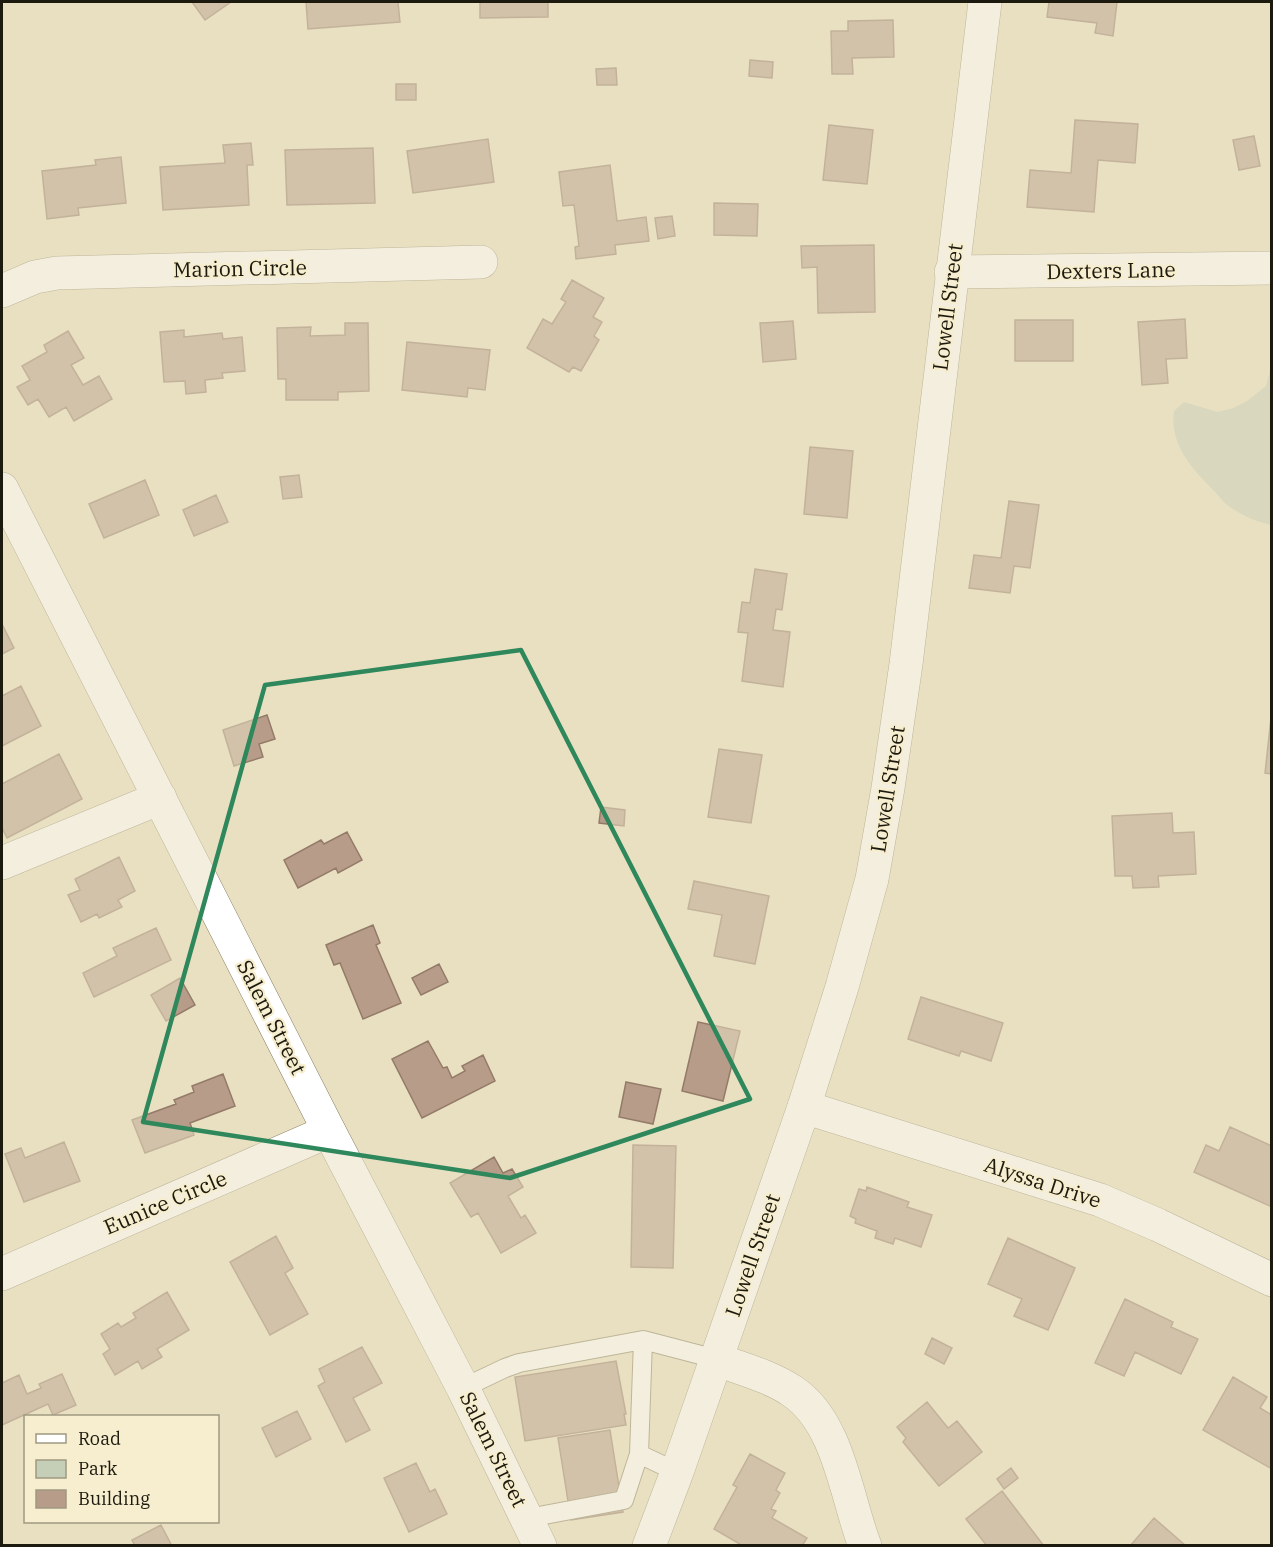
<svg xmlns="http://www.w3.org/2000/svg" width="1273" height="1547" viewBox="0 0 1273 1547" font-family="'IBM Plex Serif',serif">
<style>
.green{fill:#c5cfb8}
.building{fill:#b79d89;stroke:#947b69;stroke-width:1.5}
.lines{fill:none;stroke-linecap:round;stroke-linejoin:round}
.service-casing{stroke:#8b8267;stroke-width:20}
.minor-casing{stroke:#8b8267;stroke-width:34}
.secondary-casing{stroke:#8b8267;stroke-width:34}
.service{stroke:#fff;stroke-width:18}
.minor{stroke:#fff;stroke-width:33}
.secondary{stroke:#fff;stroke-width:33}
.marked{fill:none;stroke:#2f875c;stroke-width:4.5;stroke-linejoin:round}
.labels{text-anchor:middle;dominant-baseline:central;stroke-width:4.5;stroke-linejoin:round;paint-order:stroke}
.street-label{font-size:21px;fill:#1c190e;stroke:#f7eecf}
</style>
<rect width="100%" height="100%" fill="#e9e0c2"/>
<path class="green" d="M 1271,367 L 1271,525 C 1258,522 1245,517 1233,509 C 1224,504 1220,497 1213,490 C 1192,469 1169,444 1174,411 L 1184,402 L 1218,412 L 1233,408 L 1247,401 L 1266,386 Z"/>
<path class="building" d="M 192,2 L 231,2 L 205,20 Z
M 306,2 L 398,2 L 400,22 L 308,29 Z
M 480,2 L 548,2 L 548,17 L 480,18 Z
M 1049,2 L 1117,2 L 1113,36 L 1095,33 L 1097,23 L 1047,17 Z
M 893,20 L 894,57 L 852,58 L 853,74 L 832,74 L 831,31 L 848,31 L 848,21 Z
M 750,60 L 773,62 L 772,78 L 749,76 Z
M 616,68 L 617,85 L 597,85 L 596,69 Z
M 396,84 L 416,84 L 416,100 L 396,100 Z
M 1075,120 L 1138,124 L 1135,163 L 1098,160 L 1094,212 L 1027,207 L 1030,170 L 1071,173 Z
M 829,125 L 873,130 L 867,184 L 823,180 Z
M 1254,136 L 1260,166 L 1239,170 L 1233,140 Z
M 488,139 L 494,182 L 413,193 L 407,151 Z
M 251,143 L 253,165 L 247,165 L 249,205 L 163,210 L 160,167 L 225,163 L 223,145 Z
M 373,148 L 375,203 L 287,205 L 285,150 Z
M 121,157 L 126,203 L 78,208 L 79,215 L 47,219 L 42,171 L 96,165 L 95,160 Z
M 610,165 L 617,221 L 646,217 L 649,241 L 615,245 L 616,254 L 576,259 L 575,247 L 579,246 L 574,205 L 563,206 L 559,172 Z
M 714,203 L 758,204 L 757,236 L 714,235 Z
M 672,216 L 675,236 L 658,239 L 655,218 Z
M 874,245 L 875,312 L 818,313 L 817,267 L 802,268 L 801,246 Z
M 572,280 L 604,298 L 593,317 L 602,322 L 594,336 L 599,340 L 581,371 L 573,367 L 569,372 L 527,348 L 543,319 L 552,324 L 566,302 L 561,299 Z
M 1185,319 L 1187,358 L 1166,359 L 1168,383 L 1142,385 L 1138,322 Z
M 1015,320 L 1073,320 L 1073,361 L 1015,361 Z
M 793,321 L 796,359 L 763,362 L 760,323 Z
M 345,323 L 368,323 L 369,391 L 338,392 L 338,400 L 286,400 L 286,379 L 278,379 L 277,328 L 311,327 L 310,336 L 345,335 Z
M 184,330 L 184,337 L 222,333 L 223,339 L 242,337 L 245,371 L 222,373 L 223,378 L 205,380 L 206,392 L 186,394 L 185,381 L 164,382 L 160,332 Z
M 68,331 L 84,358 L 71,365 L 83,385 L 99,376 L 112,399 L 74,421 L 66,407 L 49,417 L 38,399 L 28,405 L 17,387 L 30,380 L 22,366 L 47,352 L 44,345 Z
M 407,342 L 490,350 L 485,390 L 468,388 L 467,397 L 402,390 Z
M 810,447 L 853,451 L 847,518 L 804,514 Z
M 299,475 L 302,497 L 283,499 L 280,477 Z
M 145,480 L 159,515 L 104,538 L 89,504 Z
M 216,495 L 228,522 L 194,536 L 183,510 Z
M 1009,501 L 1039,505 L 1030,568 L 1014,566 L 1010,593 L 969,588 L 974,555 L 1001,558 Z
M 755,569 L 787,574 L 782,610 L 776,609 L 773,630 L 790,632 L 783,687 L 742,681 L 748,633 L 738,632 L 742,602 L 750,603 Z
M 2,624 L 14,648 L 2,654 Z
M 21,686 L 41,726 L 2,746 L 2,696 Z
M 267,715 L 275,739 L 259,744 L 263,757 L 234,766 L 223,730 Z
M 1271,718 L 1272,718 L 1272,774 L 1265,773 Z
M 719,749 L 762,755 L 751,823 L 708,817 Z
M 59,754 L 82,799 L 7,838 L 2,828 L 2,784 Z
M 601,807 L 625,810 L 624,826 L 599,823 Z
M 1172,813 L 1173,833 L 1194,832 L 1196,874 L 1158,876 L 1159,887 L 1133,888 L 1132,876 L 1115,876 L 1112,816 Z
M 347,832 L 362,860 L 338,873 L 336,868 L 298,888 L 284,860 L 321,840 L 324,844 Z
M 119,857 L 135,891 L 118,900 L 122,907 L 99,918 L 97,914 L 81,922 L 68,895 L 80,890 L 75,879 Z
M 694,881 L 769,896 L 755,964 L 714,956 L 722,915 L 688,909 Z
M 373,925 L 380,943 L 376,945 L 401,1003 L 363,1019 L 340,963 L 334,965 L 326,945 Z
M 156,928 L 171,960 L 94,997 L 83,973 L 117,956 L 113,948 Z
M 439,964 L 448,982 L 421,995 L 412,978 Z
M 180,978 L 195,1005 L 166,1021 L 151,995 Z
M 921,997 L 1003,1023 L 991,1061 L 961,1051 L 959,1056 L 908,1039 Z
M 698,1022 L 740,1031 L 723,1101 L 682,1091 Z
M 428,1041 L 443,1068 L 447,1067 L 452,1078 L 465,1071 L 462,1066 L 483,1055 L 495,1081 L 422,1118 L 392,1059 Z
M 223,1074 L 235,1106 L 190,1123 L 194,1135 L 145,1153 L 132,1120 L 176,1104 L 174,1100 L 194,1092 L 192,1086 Z
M 626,1082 L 661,1089 L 653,1124 L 619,1117 Z
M 1230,1127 L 1272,1146 L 1272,1207 L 1194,1172 L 1206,1145 L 1219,1151 Z
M 64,1142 L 80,1181 L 24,1202 L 5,1154 L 21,1148 L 25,1158 Z
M 633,1145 L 676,1146 L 673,1268 L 631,1267 Z
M 494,1157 L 503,1173 L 512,1169 L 523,1187 L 508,1196 L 521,1218 L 525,1215 L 536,1233 L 501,1253 L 478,1213 L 471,1217 L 450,1183 Z
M 867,1187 L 909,1202 L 907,1207 L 932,1215 L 921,1247 L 895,1238 L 893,1244 L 875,1238 L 877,1231 L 855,1223 L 856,1219 L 850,1216 L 859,1189 L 866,1191 Z
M 276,1236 L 293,1268 L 285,1273 L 308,1314 L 270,1335 L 230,1262 Z
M 1008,1238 L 1075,1268 L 1048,1330 L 1014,1316 L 1022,1299 L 988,1284 Z
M 167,1292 L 189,1330 L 157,1349 L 162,1357 L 142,1369 L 138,1361 L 115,1375 L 103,1354 L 110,1349 L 101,1334 L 118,1323 L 121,1327 L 136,1318 L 133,1313 Z
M 1125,1299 L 1173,1322 L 1171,1327 L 1198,1339 L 1181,1374 L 1135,1352 L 1124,1376 L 1095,1363 Z
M 932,1338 L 952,1348 L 944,1364 L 925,1354 Z
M 362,1347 L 382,1383 L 353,1398 L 370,1430 L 346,1442 L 318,1386 L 325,1382 L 319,1369 Z
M 616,1361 L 626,1414 L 624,1414 L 626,1425 L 525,1441 L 515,1377 Z
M 62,1374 L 76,1405 L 53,1415 L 48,1404 L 2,1425 L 2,1383 L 19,1375 L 27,1394 L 41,1388 L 39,1384 Z
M 1233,1377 L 1267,1397 L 1260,1408 L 1272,1415 L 1272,1469 L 1203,1430 Z
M 927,1402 L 948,1428 L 957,1421 L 982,1452 L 939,1486 L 903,1442 L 906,1438 L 897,1427 Z
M 297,1411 L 311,1439 L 276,1457 L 262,1428 Z
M 610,1430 L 623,1512 L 571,1520 L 558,1438 Z
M 750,1454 L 785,1473 L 776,1490 L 780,1493 L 771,1509 L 776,1511 L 772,1518 L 807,1538 L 802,1546 L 743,1546 L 714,1529 L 737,1487 L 733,1485 Z
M 416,1463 L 430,1492 L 435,1489 L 447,1514 L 409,1532 L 384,1478 Z
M 1011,1468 L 1018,1478 L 1004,1489 L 997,1479 Z
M 1002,1491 L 1044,1546 L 987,1546 L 966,1519 Z
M 1154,1518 L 1186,1546 L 1130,1546 Z
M 161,1525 L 172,1546 L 135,1546 L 132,1540 Z"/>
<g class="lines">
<defs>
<path id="service" d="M 463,1388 L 505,1368 L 519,1363 L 643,1340 L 716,1359
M 639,1454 L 677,1472
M 528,1518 L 624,1500 L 639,1454 L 643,1340"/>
<path id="minor" d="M 951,272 L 1272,268
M 2,291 L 35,277 L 57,273 L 481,262
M 2,863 L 160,798
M 804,1107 L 1100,1200 L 1158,1225 L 1272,1280
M 2,1274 L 329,1131
M 716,1359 C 741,1369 770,1376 792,1391 C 839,1422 846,1497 865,1546"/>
<path id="secondary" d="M 2,489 L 329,1131 L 463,1388 L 540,1546
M 649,1546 L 677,1472 L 804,1107 L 842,987 L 872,879 L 888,788 L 906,664 L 985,2"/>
</defs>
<use href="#service" class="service-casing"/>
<use href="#minor" class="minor-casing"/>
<use href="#secondary" class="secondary-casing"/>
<use href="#service" class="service"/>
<use href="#minor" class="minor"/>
<use href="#secondary" class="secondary"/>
</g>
<path d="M0 0H1273V1547H0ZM 521,650 L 750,1099 L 510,1178 L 143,1122 L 265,685 Z" fill="#e9e0c2" fill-opacity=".55" fill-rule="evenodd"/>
<path class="marked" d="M 521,650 L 750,1099 L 510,1178 L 143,1122 L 265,685 Z"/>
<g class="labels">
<g class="street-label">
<text transform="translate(240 268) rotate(-1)">Marion Circle</text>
<text transform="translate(1111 270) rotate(-1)">Dexters Lane</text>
<text transform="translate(947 307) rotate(-83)">Lowell Street</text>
<text transform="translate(887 789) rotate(-81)">Lowell Street</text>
<text transform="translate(272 1017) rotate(63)">Salem Street</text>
<text transform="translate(1043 1182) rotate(18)">Alyssa Drive</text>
<text transform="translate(165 1202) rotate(-23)">Eunice Circle</text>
<text transform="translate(752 1255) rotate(-71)">Lowell Street</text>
<text transform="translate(494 1449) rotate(64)">Salem Street</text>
</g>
</g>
<rect width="1273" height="1547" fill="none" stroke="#1c190e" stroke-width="6"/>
<rect x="24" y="1415" width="195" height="108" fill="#f7eecf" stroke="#9f9982" stroke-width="1.5"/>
<rect x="36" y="1434" width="30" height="9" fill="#ffffff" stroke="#9f9982" stroke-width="1.5"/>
<text x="78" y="1445" font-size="18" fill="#1c190e">Road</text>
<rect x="36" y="1460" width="30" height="18" fill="#c5cfb8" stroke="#9f9982" stroke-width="1.5"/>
<text x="78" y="1475" font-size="18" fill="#1c190e">Park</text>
<rect x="36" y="1490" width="30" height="18" fill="#b79d89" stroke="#9f9982" stroke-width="1.5"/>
<text x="78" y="1505" font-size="18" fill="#1c190e">Building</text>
</svg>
